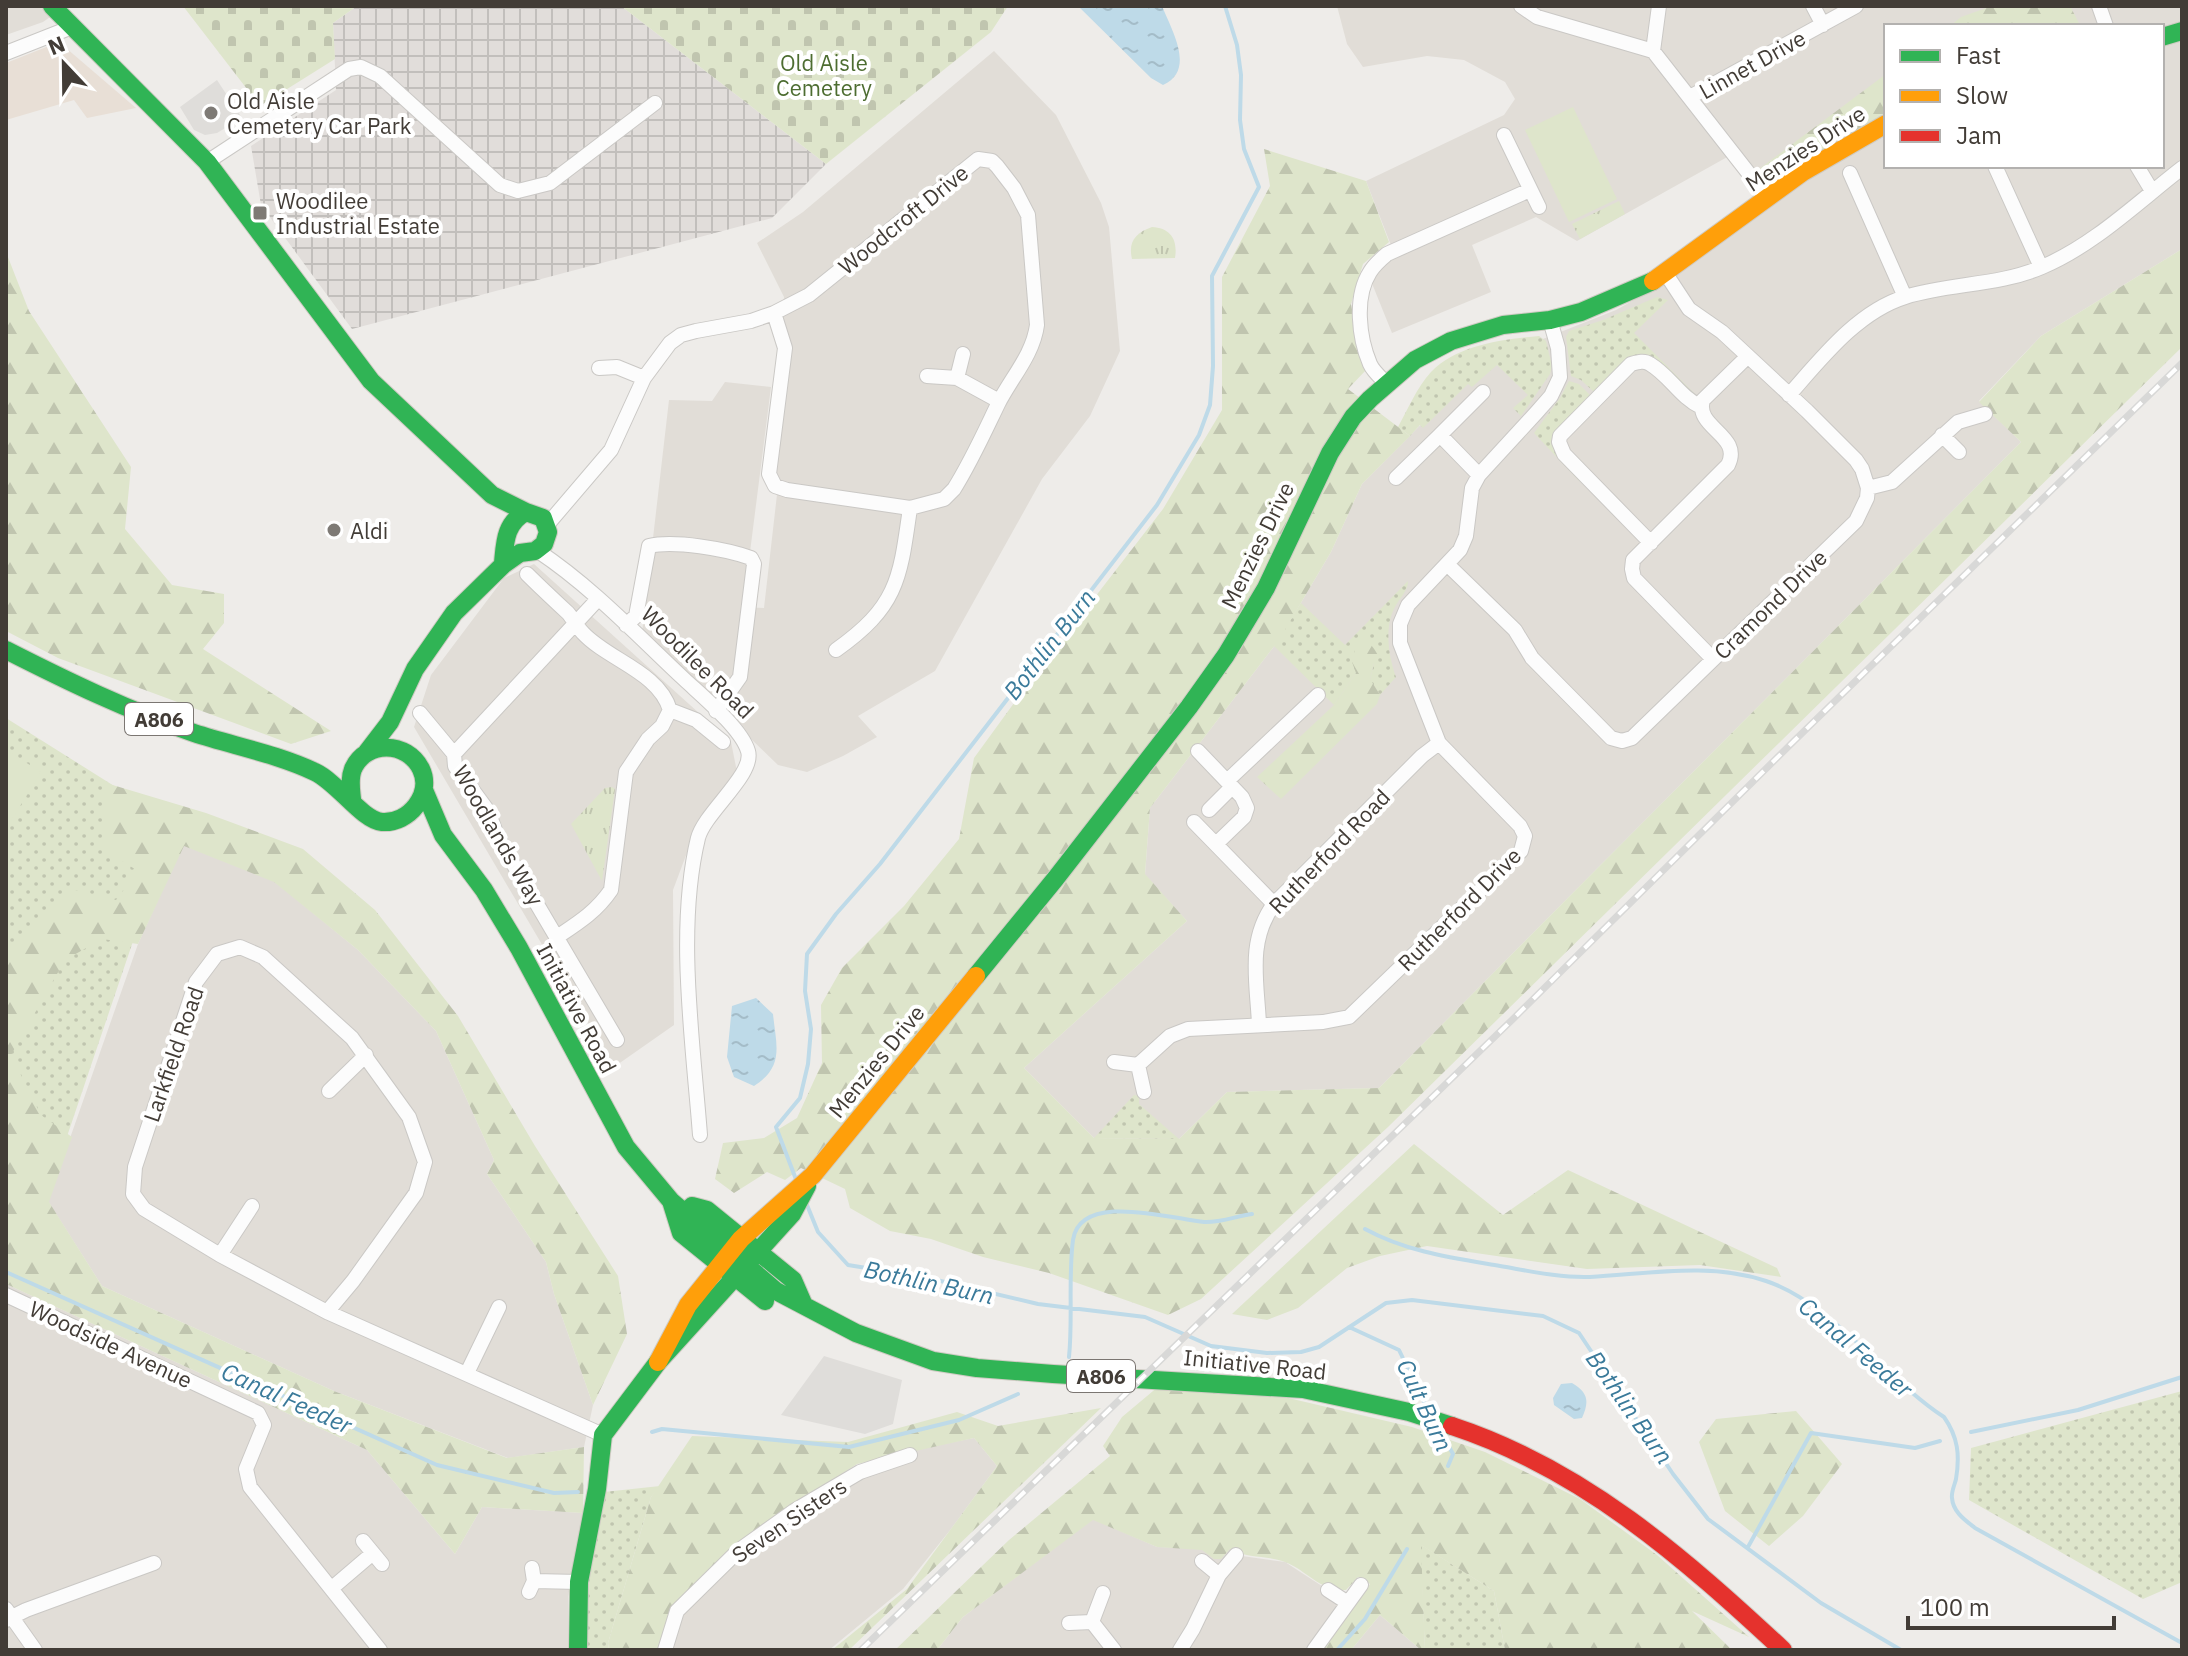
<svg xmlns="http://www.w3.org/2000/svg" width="2188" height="1656" viewBox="0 0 2188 1656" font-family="'IBM Plex Sans',sans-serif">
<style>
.residential{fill:#e1ddd7;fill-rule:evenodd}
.commercial{fill:#e8dfd6}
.industrial{fill:url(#industrial-grid)}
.grass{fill:url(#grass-dots)}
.forest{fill:url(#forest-firs)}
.cemetery{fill:url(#cemetery-stones)}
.park{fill:url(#park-tufts)}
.garden{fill:#dee5cb}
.parking{fill:#dfddda}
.water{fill:url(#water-ripples)}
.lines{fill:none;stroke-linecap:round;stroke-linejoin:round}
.stream{stroke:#bedae8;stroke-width:4}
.street-casing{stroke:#cac8c5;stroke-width:16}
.fast-casing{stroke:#cfcbc3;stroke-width:20}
.slow-casing{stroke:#cfcbc3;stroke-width:20}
.jam-casing{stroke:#cfcbc3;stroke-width:20}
.street{stroke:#fcfcfc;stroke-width:14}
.fast{stroke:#30b455;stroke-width:18}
.slow{stroke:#ff9f0a;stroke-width:18}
.jam{stroke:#e5322d;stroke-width:18}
.rail-casing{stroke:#d8d8d7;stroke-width:7}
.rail{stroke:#fff;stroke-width:4;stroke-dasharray:12;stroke-linecap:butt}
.poi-dot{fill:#7e7a75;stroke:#fff;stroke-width:3}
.labels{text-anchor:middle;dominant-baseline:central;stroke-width:8;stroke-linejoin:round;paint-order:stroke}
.shield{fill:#fff;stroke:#7b7672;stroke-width:2}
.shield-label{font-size:20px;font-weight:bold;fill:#423c36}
.park-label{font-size:22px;fill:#4d6d31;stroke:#fff}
.street-label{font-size:22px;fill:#423c36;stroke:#fff}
.poi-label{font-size:22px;fill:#423c36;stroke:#fff;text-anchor:start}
.water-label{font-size:24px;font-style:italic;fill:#3a7a9a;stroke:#fff}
</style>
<defs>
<pattern id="industrial-grid" width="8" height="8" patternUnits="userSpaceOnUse" patternTransform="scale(2)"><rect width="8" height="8" fill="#e1ddda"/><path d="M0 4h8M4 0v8" fill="none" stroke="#c2bfbc"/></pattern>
<pattern id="grass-dots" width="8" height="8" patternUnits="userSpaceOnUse" patternTransform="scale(2)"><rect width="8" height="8" fill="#dee5cb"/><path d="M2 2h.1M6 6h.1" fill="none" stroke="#c0c5af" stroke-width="1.8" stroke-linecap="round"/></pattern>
<pattern id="forest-firs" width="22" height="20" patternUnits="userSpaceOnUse" patternTransform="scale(2)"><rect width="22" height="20" fill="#dee5cb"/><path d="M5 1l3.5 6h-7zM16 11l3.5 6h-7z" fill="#c0c5af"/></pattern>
<pattern id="cemetery-stones" width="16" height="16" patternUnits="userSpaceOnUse" patternTransform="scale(2)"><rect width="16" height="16" fill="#dee5cb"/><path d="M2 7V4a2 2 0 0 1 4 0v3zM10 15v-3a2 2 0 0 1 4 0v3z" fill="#c0c5af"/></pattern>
<pattern id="park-tufts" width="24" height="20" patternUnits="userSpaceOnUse" patternTransform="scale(2)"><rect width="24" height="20" fill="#dee5cb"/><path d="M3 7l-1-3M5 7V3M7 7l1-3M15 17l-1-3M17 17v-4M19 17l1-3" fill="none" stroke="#c0c5af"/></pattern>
<pattern id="water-ripples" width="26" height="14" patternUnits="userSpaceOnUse" patternTransform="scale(2)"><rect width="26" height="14" fill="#bedae8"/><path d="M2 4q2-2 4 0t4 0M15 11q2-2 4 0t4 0" fill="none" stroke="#a4bcc8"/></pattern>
</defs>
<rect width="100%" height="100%" fill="#eeece9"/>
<path class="residential" d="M 6,6 L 66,6 L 43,22 L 6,35 Z
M 1337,6 L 2182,6 L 2182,249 L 2041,336 L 1979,401 L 2021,442 L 1379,1088 L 1227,1092 L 1179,1139 L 1094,1138 L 1024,1068 L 1187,921 L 1145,875 L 1150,808 L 1279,640 L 1331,552 L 1362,484 L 1482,363 L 1616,310 L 1673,278 L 1774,199 L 1738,151 L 1577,241 L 1536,217 L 1472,245 L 1491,292 L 1392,333 L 1371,281 L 1375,273 L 1394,253 L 1366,181 L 1504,115 L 1515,99 L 1505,82 L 1464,60 L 1427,56 L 1363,67 L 1347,44 ZM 1886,26 L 2162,26 L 2162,166 L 1886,166 Z
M 994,51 L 1056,115 L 1101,203 L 1109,227 L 1120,351 L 1090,416 L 1042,479 L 935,671 L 858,716 L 877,737 L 843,756 L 807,772 L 778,765 L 642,633 L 669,400 L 712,401 L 725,382 L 771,387 L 743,607 L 764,608 L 779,477 L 766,474 L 784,297 L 757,243 L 803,212 Z
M 534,564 L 731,742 L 737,772 L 700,818 L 673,890 L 674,1025 L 614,1067 L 414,727 L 431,675 L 504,578 Z
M 183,845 L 274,881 L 358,950 L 436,1031 L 494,1160 L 487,1174 L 546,1262 L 554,1294 L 593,1405 L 584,1447 L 508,1458 L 334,1391 L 102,1286 L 48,1201 L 138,944 Z
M 6,1284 L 367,1450 L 455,1554 L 482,1507 L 583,1513 L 568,1597 L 568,1650 L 6,1650 Z
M 974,1438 L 997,1466 L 951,1529 L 903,1589 L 829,1650 L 665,1650 L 677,1611 L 738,1551 L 898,1453 Z
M 1093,1519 L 1157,1547 L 1230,1549 L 1242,1556 L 1285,1562 L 1348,1603 L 1314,1650 L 937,1650 L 963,1617 Z
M 1380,1615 L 1421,1650 L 1351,1650 Z"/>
<path class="commercial" d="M 59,42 L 136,108 L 87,118 L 74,100 L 6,120 L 6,63 Z"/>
<path class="industrial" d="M 357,6 L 621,6 L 826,164 L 772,218 L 352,329 L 261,205 L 251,146 L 336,90 L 333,23 Z"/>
<path class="grass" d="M 1657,297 L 1668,300 L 1634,333 L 1695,394 L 1693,396 L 1653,360 L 1594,392 L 1581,380 L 1571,376 L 1566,337 L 1569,331 L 1603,320 Z
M 1539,336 L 1546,341 L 1552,366 L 1550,374 L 1521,416 L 1513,408 L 1528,395 L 1497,365 L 1472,387 L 1468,384 L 1423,428 L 1420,425 L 1410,436 L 1398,427 C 1408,409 1417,387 1431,372 C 1457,345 1503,339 1539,336 Z
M 1569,381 L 1579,384 L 1591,396 C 1550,436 1537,434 1581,479 L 1579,481 L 1534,433 L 1560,398 Z
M 1408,581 C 1408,592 1398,599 1394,609 C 1384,629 1389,658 1396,677 L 1380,695 L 1370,680 L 1374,663 L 1356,673 L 1334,705 L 1274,646 L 1301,603 L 1345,645 Z
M 6,718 L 173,823 L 32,1240 L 6,1230 Z
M 1134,1095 L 1139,1096 L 1139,1104 L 1179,1139 L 1094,1138 Z
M 2182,1391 L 2182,1582 L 2143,1599 L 1969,1500 L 1971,1448 Z
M 660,1486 L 651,1497 L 608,1643 L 609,1650 L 583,1650 L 583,1582 L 604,1492 Z
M 1420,1544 L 1494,1591 L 1505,1650 L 1425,1650 Z"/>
<path class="forest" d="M 1992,6 L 2070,6 L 2079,23 L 2078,26 L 1950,26 L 1961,17 Z
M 1886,74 L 1886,116 L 1769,191 L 1755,172 Z
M 1264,149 L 1366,181 L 1389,242 L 1363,264 L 1351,304 L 1358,342 L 1366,370 L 1348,389 L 1410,436 L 1362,484 L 1331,552 L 1279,640 L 1150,808 L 1145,874 L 1187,921 L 1024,1068 L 1094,1138 L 1179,1139 L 1227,1092 L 1379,1088 L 2021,442 L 1979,402 L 2041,336 L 2182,249 L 2182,347 L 1388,1127 L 1201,1299 L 1168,1315 L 1049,1273 L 983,1257 L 931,1239 L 890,1231 L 850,1208 L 845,1189 L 801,1168 L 785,1180 L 767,1172 L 734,1193 L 715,1179 L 723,1143 L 764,1138 L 797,1118 L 822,1063 L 821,1005 L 842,968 L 904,906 L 959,839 L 974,758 L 1027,685 L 1163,509 L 1222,410 L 1222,277 L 1270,186 Z
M 6,252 L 29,311 L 131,467 L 125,529 L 172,585 L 224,594 L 224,623 L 203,649 L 331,731 L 291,744 L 58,658 L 6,631 Z
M 1361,641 C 1372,642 1374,649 1379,657 L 1374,663 L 1370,679 L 1380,695 L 1377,704 L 1281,799 L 1257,777 L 1334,705 L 1356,673 L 1352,662 L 1356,645 Z
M 106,783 L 206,813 L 303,849 L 375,910 L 458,1016 L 535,1146 L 618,1276 L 627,1334 L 593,1405 L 554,1294 L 546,1262 L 487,1174 L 494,1160 L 436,1031 L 358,950 L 274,882 L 184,846 L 138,944 L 102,939 L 65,960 L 11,1055 L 41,1115 L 72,1137 L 49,1202 L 102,1286 L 334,1391 L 507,1458 L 584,1447 L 583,1513 L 482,1507 L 455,1554 L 367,1450 L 6,1284 L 6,949 L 71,889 L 116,900 L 138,871 L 104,850 Z
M 1414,1144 L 1503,1215 L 1568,1170 L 1777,1268 L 1781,1277 L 1700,1265 L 1587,1269 L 1427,1246 L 1380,1256 L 1347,1268 L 1298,1308 L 1267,1320 L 1232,1314 Z
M 1159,1386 L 1284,1397 L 1412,1427 L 1485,1452 L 1580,1499 L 1657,1555 L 1749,1637 L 1692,1611 L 1732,1650 L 1505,1650 L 1494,1591 L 1421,1545 L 1425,1650 L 1421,1650 L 1380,1615 L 1351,1650 L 1322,1650 L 1370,1584 L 1358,1577 L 1346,1590 C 1319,1591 1308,1571 1285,1562 C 1267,1555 1248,1559 1230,1549 L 1221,1559 L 1214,1559 L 1202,1550 L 1157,1547 L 1093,1520 L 963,1617 L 937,1650 L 895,1650 L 1009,1540 L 1110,1456 L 1103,1446 L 1122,1417 Z
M 1101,1408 L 849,1650 L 832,1650 L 907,1589 L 997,1466 L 974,1438 L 857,1464 L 791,1507 L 733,1545 L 671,1610 L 658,1650 L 609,1650 L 608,1643 L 651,1497 L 692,1436 L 848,1442 L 957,1412 L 998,1426 Z
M 1796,1411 L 1842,1464 L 1803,1516 L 1769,1546 L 1725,1511 L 1699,1442 L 1716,1419 Z"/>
<path class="cemetery" d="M 183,6 L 357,6 L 333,23 L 335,59 L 260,106 Z
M 621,6 L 1008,6 L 991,32 L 826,164 Z"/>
<path class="park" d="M 1619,201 L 1625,214 L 1580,239 L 1572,224 Z
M 1152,227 C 1171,228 1178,240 1175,258 L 1132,259 C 1128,242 1135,233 1152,227 Z
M 612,787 L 615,789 L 602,881 L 571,824 L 605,788 Z"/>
<path class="garden" d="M 1573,107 L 1617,199 L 1569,222 L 1525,130 Z
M 6,750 L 41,772 L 6,829 Z"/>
<path class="parking" d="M 217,80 L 242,118 L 217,133 L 205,135 L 194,130 L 180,107 Z
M 824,1356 L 902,1380 L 893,1424 L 865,1434 L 781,1415 Z"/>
<path class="water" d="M 1078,6 L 1162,6 C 1172,31 1196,70 1163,85 L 1151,78 Z
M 756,998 L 773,1014 C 776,1045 785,1066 754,1086 L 734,1077 L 727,1057 L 732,1006 Z
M 1572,1383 C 1589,1393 1589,1402 1582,1418 L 1574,1419 L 1554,1405 L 1553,1398 L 1561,1384 Z"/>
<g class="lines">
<path class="stream" d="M 797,1182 L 776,1127 L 800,1098 L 808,1064 L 811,1029 L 805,991 L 807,954 L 836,914 L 880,864 L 1157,505 L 1199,435 L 1210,405 L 1213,366 L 1212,276 L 1259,187 L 1244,149 L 1240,120 L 1241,75 L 1237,45 L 1225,6
M 807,1205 L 818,1232 L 848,1265 L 928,1278 L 1038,1304 L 1145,1317 L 1211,1346 L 1267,1353 L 1301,1352 L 1319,1347 L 1386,1303 L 1412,1300 L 1543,1316 L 1579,1333 L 1673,1474 L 1708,1519 L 1821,1603 L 1901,1650
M 1365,1229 C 1407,1252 1453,1258 1500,1266 C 1529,1271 1560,1278 1590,1277 C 1648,1274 1709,1262 1766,1281 C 1830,1302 1886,1379 1944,1417 C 1958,1437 1960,1455 1956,1479 C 1955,1484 1951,1492 1952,1498 C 1953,1512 1965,1520 1975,1528 L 2182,1643
M 6,1272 L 437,1465 L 554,1493 L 578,1492
M 1349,1327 L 1399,1350 L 1427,1408
M 1069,1357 C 1073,1318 1068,1278 1073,1240 C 1080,1191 1172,1219 1204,1222 C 1219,1223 1237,1216 1252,1214
M 1439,1429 L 1453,1454 L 1448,1466
M 652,1432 L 662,1429 L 849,1447 L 959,1420 L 1018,1394
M 1971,1432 L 2078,1410 L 2182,1377
M 1748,1547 L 1811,1433 L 1915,1448 L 1940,1441
M 1337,1650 L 1365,1619 L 1407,1549"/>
<defs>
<path id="street" d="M 1521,6 L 1537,17 L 1653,51 L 1768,198
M 1813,6 L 1823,25
M 2099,6 L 2106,26
M 1653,51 L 1659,6
M 6,53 L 72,27
M 1690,97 L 1856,6
M 1504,135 L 1539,207
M 978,159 L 992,161 L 997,166 L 1014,188 L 1028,215 L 1037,325 C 1033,355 1011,378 998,404 C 984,433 971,462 954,489 L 944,499 L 910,508 L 787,490 L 775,486 L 769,474 L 785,348 L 774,313 L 809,295 Z
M 207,162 L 349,69 L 361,67 L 380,76 L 500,185 L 518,191 L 550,183 L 655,103
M 1995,166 L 2041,267
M 2137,166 L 2152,191
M 1850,173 L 1905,297
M 599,368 L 617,367 L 644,378
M 927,376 L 957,378 L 999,401
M 957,378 L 963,354
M 1386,383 C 1380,377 1373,371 1370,364 C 1359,338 1354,297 1370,272 C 1374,265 1381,259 1387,254 L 1530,190
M 1789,395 C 1821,359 1857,312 1905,297 C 1950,283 1998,286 2042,267 C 2094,245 2138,202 2182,168
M 1440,435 L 1483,392
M 1942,435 L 1959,452
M 1396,478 L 1440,435 L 1479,475
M 1868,488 L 1892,482 L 1958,422 L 1985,414
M 547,525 L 611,450 L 644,378 L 670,343 L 681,335 L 696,331 L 751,321 L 774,313
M 1651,543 L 1564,454 L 1559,442 L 1560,436 L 1631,364 C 1638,362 1644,360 1650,364 C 1670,376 1680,397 1701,407
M 538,551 C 592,587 637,635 684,679 C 702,696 741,728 748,751 C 755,774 705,812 698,838 C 676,929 693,1042 700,1135
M 1448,565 L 1515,630 L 1532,658 L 1611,738 L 1622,741 L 1632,738 L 1856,521 L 1867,498 L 1868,488 L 1862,469 L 1856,460 L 1807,411 L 1722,332 L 1689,309 L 1666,274
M 527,574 C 540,587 554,600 568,613 C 573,619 577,627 583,633 C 608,660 659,672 670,710 L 662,726 L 648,739 L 626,772 L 611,890 C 596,912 578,923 557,937
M 598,599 L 454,754 L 455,766 L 488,811 L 498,838 L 617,1040
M 626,625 L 636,616 L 649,546 C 674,540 726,549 751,558 L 754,564 L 740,677 L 716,711
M 836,650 C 898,606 900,579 910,508
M 1713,659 L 1634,578 L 1632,569 L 1633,560 L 1728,465 C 1743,435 1694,428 1703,400 L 1747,357
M 670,710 L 696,720 L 723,742
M 420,713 L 454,754
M 1198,751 L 1242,797 L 1247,808 L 1244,817 L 1216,844
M 1227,781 L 1318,695
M 1209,810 L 1232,787
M 1194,822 L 1274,904
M 1259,1024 C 1257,981 1247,941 1274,904 L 1422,756 L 1439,743
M 1114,1062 L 1138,1065 L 1144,1092
M 1138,1065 L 1170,1036 L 1188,1029 L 1323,1022 L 1349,1017 L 1521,851 L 1525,836 L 1520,826 L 1439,743 L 1400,643 L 1400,624 L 1408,605 L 1460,550 L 1466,536 L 1472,488 L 1479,475 L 1536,413 L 1551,396 L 1560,377 L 1558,348 L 1550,320
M 329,1091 L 366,1055
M 220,1255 L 252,1206
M 6,1295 L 258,1413 L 264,1425 L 246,1469 L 250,1487 L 380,1650
M 327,1312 L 353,1281 L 416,1193 L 425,1162 L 409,1117 L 352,1038 L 263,957 L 240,947 L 217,954 L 196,982 L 135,1167 L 133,1194 L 144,1209 L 220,1255 L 327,1312 L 603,1435
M 467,1373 L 499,1307
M 363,1541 L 382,1564
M 1202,1561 L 1219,1575
M 534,1581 L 579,1582
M 332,1588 L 373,1553
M 1328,1590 L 1348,1603
M 529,1592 L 534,1581 L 532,1568
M 1103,1593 L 1092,1622 L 1114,1650
M 6,1609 L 35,1650
M 6,1620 L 26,1610 L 154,1563
M 1069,1623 L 1092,1622
M 665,1650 L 677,1611 L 738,1551 L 794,1511 L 860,1472 L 910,1455
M 1180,1650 L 1193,1629 L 1219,1575 L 1236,1555
M 1314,1650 L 1361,1585"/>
<path id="fast" d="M 52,6 L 207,162 L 371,381 L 492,495 L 526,512
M 2162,37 L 2182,31
M 6,650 C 67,681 129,711 194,733 C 234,746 277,754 315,772 C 338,783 362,820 382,822 C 409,824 433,794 421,769 C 407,741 366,740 353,769 C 349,779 351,789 352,799
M 367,752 L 390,722 L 415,669 L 454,613 L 503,565 L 520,553 L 535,551 L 544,544 L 548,532 L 543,518 L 526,512 C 505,523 505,542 503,563
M 424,790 L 443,835 L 484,890 L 519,948 L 626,1147 L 671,1201 L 681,1233 L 765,1301
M 976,976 L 1056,878 L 1189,707 L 1226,655 L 1266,588 L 1330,453 L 1353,417 L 1370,399 L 1415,360 L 1451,341 L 1503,325 L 1550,320 L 1581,312 L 1653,281
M 671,1201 L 776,1291 L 856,1333 L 933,1361 L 977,1368 L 1053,1374 L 1303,1389 L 1409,1412 L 1452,1426
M 692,1206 L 707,1210 L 793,1280 L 803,1303
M 578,1650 L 579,1582 L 597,1489 L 603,1435 L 658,1362 L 792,1214 L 807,1186"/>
<path id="slow" d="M 1653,281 L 1803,172 L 1886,124
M 658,1362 L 688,1305 L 741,1239 L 813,1175 L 976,976"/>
<path id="jam" d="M 1452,1426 C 1583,1469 1684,1558 1783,1650"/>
</defs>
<use href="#street" class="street-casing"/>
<use href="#fast" class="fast-casing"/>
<use href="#slow" class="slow-casing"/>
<use href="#jam" class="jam-casing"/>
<use href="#street" class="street"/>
<use href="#fast" class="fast"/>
<use href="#slow" class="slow"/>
<use href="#jam" class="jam"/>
<defs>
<path id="rail" d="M 861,1650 L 1513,1019 L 1794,741 L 2182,363"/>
</defs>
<use href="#rail" class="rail-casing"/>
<use href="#rail" class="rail"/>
</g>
<g class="poi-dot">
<circle cx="211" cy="113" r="8"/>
<rect x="252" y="205" width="16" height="16" rx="4"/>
<circle cx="334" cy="530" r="8"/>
</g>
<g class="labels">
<g class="shield">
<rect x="125" y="703" width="68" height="32" rx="6"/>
<rect x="1067" y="1360" width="68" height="32" rx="6"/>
</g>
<g class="shield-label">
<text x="159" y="719">A806</text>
<text x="1101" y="1376">A806</text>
</g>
<g class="park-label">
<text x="824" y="62">Old Aisle<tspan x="824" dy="25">Cemetery</tspan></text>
</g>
<g class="street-label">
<text transform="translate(1752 64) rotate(-29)">Linnet Drive</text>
<text transform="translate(1805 148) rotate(-33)">Menzies Drive</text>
<text transform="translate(903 219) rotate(-39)">Woodcroft Drive</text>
<text transform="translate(1257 545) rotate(-64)">Menzies Drive</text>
<text transform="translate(1770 604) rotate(-44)">Cramond Drive</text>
<text transform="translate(698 662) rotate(45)">Woodilee Road</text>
<text transform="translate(499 835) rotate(60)">Woodlands Way</text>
<text transform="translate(1329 851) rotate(-46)">Rutherford Road</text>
<text transform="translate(1459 909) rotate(-45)">Rutherford Drive</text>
<text transform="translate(577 1008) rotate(62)">Initiative Road</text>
<text transform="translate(173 1054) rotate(-71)">Larkfield Road</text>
<text transform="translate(876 1061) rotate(-51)">Menzies Drive</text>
<text transform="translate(111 1344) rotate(25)">Woodside Avenue</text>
<text transform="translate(1255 1364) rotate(6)">Initiative Road</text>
<text transform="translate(789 1520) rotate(-34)">Seven Sisters</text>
</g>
<g class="poi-label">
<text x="227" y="100">Old Aisle<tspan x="227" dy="25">Cemetery Car Park</tspan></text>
<text x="276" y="200">Woodilee<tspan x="276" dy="25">Industrial Estate</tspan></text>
<text x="350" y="530">Aldi</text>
</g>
<g class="water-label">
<text transform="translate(1049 644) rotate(-52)">Bothlin Burn</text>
<text transform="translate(929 1282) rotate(12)">Bothlin Burn</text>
<text transform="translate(1856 1347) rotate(40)">Canal Feeder</text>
<text transform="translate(287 1398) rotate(24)">Canal Feeder</text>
<text transform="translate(1425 1405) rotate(65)">Cult Burn</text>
<text transform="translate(1630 1407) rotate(55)">Bothlin Burn</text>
</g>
</g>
<rect width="2188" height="1656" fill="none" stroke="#423c36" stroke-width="16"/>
<rect x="1884" y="24" width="280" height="144" fill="#ffffff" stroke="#b3b1af" stroke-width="2"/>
<rect x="1900" y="50" width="40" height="12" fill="#30b455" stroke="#b3b1af" stroke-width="2"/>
<text x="1956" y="64" font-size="24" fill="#423c36">Fast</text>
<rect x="1900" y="90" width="40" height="12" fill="#ff9f0a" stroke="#b3b1af" stroke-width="2"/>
<text x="1956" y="104" font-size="24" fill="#423c36">Slow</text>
<rect x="1900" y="130" width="40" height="12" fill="#e5322d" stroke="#b3b1af" stroke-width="2"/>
<text x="1956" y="144" font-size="24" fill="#423c36">Jam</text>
<g transform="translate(64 64) rotate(338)" stroke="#ffffff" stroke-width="6" paint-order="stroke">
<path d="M0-6L14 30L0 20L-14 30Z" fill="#423c36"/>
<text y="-12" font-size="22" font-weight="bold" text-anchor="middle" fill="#423c36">N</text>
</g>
<path d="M1908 1616v12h206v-12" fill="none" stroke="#423c36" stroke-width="4"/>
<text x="1920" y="1616" font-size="24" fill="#423c36" stroke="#ffffff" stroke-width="6" paint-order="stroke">100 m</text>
</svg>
